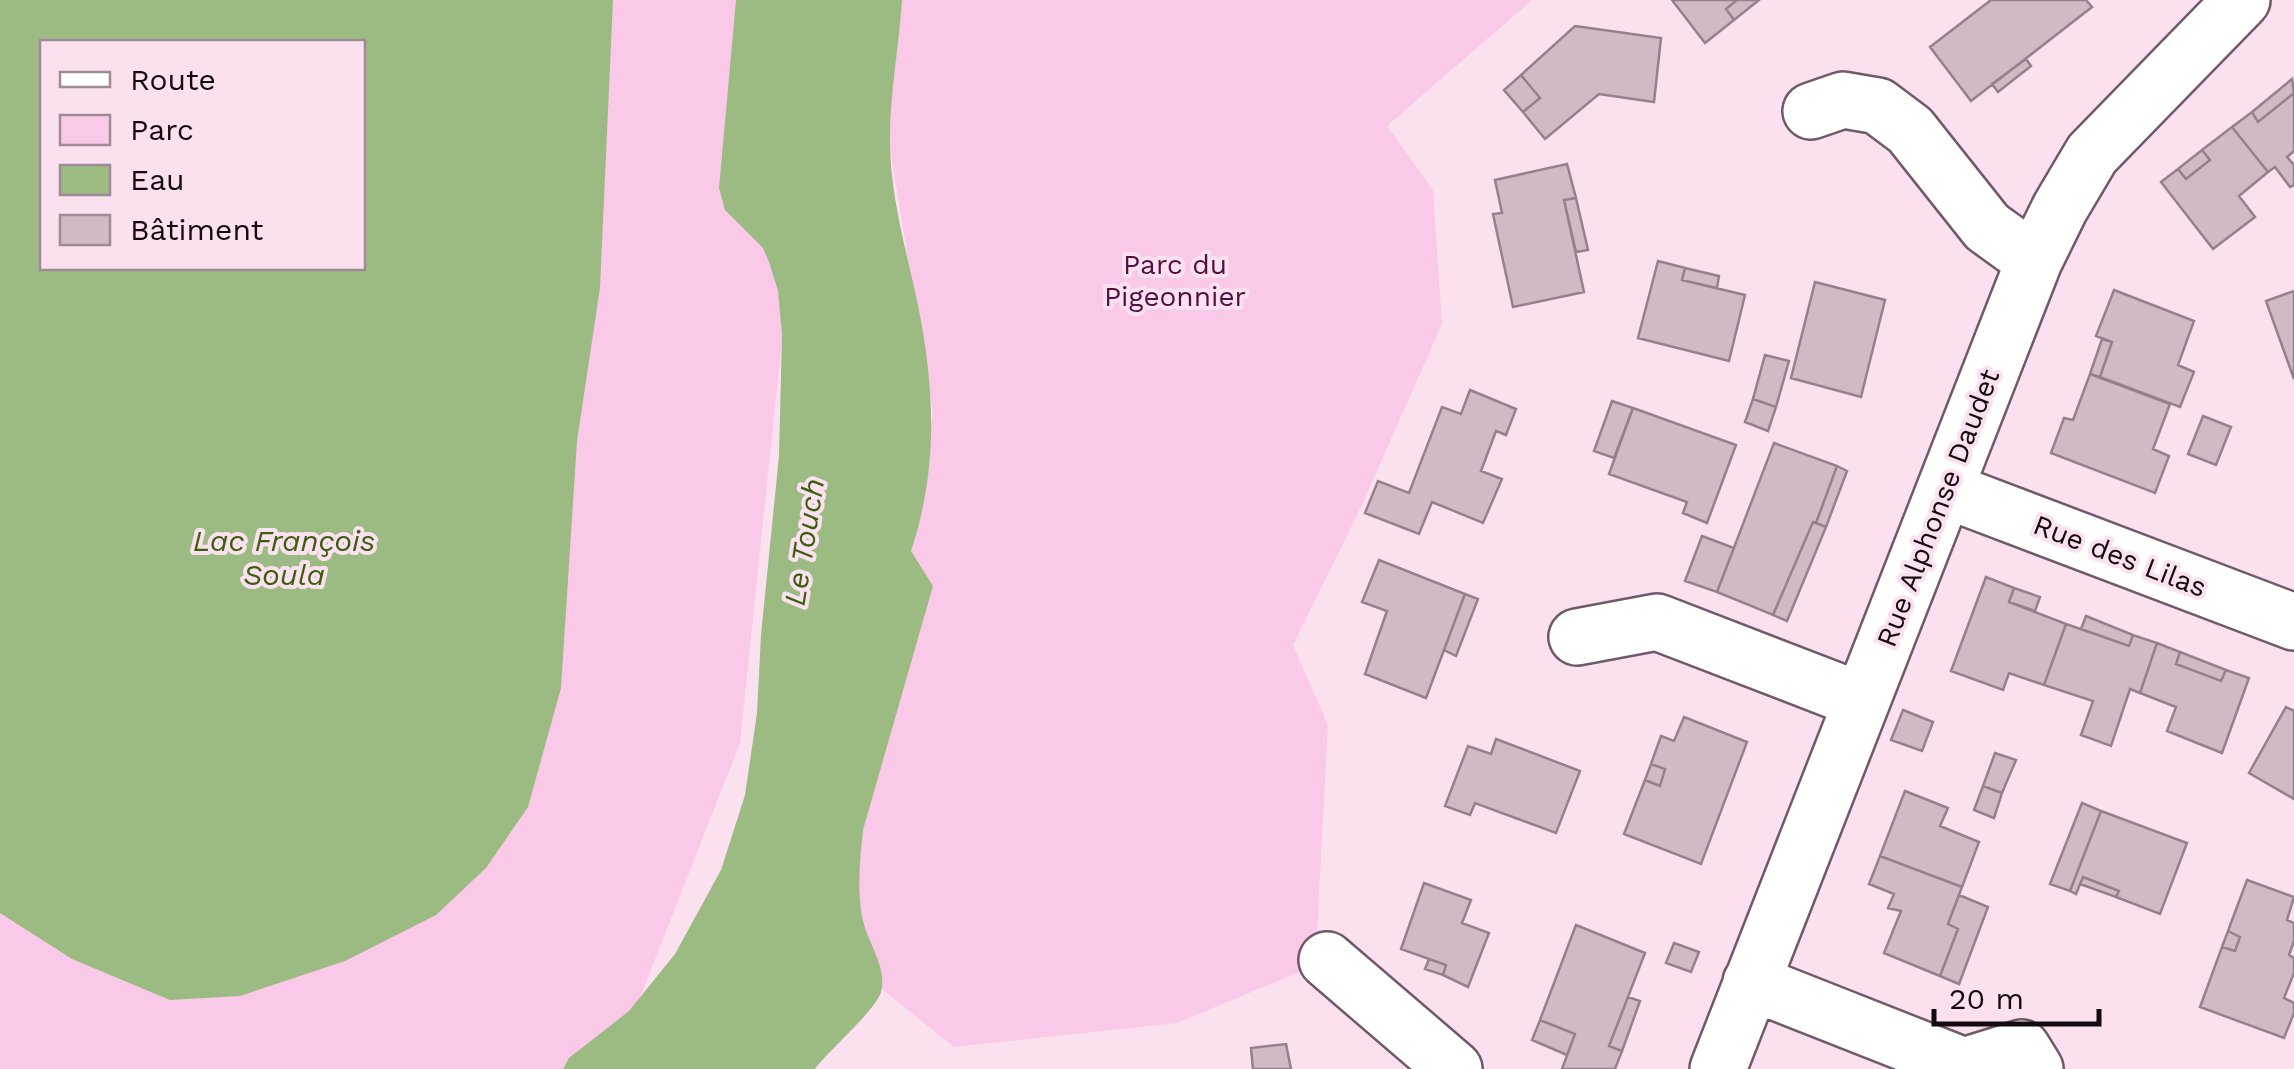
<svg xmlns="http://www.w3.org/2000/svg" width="2294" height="1069" viewBox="0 0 2294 1069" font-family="'Work Sans',sans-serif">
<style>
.green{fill:#fbc9e8;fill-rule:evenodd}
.water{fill:#9bbb82;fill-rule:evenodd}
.building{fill:#d2b9c8;stroke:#97808e;stroke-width:2.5}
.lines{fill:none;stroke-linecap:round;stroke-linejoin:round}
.minor-casing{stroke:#705a68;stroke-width:60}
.minor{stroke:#fff;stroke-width:55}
.labels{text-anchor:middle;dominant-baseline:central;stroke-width:8;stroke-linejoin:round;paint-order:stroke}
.park-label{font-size:28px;fill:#530f41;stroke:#fbe1f0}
.street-label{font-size:28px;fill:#130b10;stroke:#fbe1f0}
.water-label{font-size:30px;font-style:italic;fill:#3a5f0d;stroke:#fbe1f0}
</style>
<rect width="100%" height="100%" fill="#fbe1f0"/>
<path class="green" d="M 0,0 L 809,0 L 812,52 L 740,743 L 612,1069 L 0,1069 ZM 42,42 L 362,42 L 362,268 L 42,268 Z
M 872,0 L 1532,0 L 1387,126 L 1433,190 L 1442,324 L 1361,507 L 1293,645 L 1328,725 L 1317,932 L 1302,971 L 1177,1023 L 954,1047 L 831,948 L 933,412 L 886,124 Z"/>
<path class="water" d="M 0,0 L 613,0 L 600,288 L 577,441 L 561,688 L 528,807 L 486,868 L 436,915 L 345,961 L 240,996 L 170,1000 L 72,959 L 0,913 ZM 362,42 L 362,268 L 42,268 L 42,42 Z
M 736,0 L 902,0 C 899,48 889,97 890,145 C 891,201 908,256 919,310 C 935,393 938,470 911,551 L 933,586 L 863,830 C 860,859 857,887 862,916 C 866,941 888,967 881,992 C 875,1011 829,1050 815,1069 L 563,1069 L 569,1058 L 629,1011 L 675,954 L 721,870 L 745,795 L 757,713 L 761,635 L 779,456 L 782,334 L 778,291 L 769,262 L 763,248 L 725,210 L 719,188 Z"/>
<path class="building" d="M 1672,0 L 1737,0 L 1726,9 L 1734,20 L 1705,43 Z
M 1737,0 L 1759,0 L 1734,20 L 1726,9 Z
M 1991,0 L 2086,0 L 2092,7 L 1971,101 L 1930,47 Z
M 1575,26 L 1661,38 L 1654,102 L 1599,94 L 1545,139 L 1523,112 L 1540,98 L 1521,75 Z
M 2026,59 L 2031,66 L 1998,92 L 1992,84 Z
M 1521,75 L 1540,98 L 1523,112 L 1504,90 Z
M 2292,79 L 2294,93 L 2258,122 L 2252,112 Z
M 2294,93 L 2294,151 L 2287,157 L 2294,165 L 2294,185 L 2290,187 L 2275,167 L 2268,172 L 2232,127 L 2252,112 L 2258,122 Z
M 2232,127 L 2268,172 L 2239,196 L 2255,217 L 2213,249 L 2161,182 L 2178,169 L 2186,179 L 2210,160 L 2202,150 Z
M 2202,150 L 2210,160 L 2186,179 L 2178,169 Z
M 1567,164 L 1576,198 L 1564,200 L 1584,292 L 1513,307 L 1493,214 L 1502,213 L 1495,180 Z
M 1576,198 L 1588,250 L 1576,252 L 1564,200 Z
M 1658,261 L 1685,268 L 1682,280 L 1745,295 L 1729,361 L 1638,338 Z
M 1685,268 L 1719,276 L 1717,288 L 1682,280 Z
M 1815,282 L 1885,300 L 1861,397 L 1791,378 Z
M 2114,290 L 2194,321 L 2178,365 L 2194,372 L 2180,407 L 2100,377 L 2112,342 L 2096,336 Z
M 2294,291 L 2294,379 L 2266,301 Z
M 2102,339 L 2112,342 L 2100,377 L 2090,374 Z
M 1765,355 L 1789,361 L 1776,407 L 1753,399 Z
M 2090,374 L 2170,404 L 2153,449 L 2169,456 L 2155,493 L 2051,453 L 2064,418 L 2073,420 Z
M 1470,390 L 1516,409 L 1506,435 L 1496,431 L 1481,471 L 1502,479 L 1483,523 L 1432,502 L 1419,534 L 1365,513 L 1378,481 L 1409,493 L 1442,407 L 1461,414 Z
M 1753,399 L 1776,407 L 1768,431 L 1745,422 Z
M 1612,401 L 1633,408 L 1614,458 L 1594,451 Z
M 1633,408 L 1736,445 L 1707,523 L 1683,513 L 1687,502 L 1609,474 Z
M 2203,416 L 2231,427 L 2216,465 L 2188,454 Z
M 1774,443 L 1837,466 L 1816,523 L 1813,522 L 1773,615 L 1717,592 Z
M 1837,466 L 1847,471 L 1826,527 L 1816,523 Z
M 1813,522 L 1826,527 L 1787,621 L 1773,615 Z
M 1702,536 L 1734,548 L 1717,592 L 1685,581 Z
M 1379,560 L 1465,594 L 1426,698 L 1365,674 L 1387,611 L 1362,602 Z
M 1986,577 L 2014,588 L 2009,602 L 2066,624 L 2044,685 L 2009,673 L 2003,690 L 1951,671 Z
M 2014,588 L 2040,597 L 2035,611 L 2009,602 Z
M 1465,594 L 1478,599 L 1456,656 L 1444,650 Z
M 2086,616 L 2133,635 L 2129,646 L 2081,629 Z
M 2066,624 L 2129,646 L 2133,635 L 2157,643 L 2140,693 L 2130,689 L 2111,746 L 2081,735 L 2093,701 L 2044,685 Z
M 2157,643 L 2180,652 L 2176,664 L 2221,681 L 2226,670 L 2249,678 L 2222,753 L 2167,731 L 2176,707 L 2140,693 Z
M 2180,652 L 2226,670 L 2221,681 L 2176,664 Z
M 2286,707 L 2294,711 L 2294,799 L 2249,773 Z
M 1903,710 L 1933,722 L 1922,751 L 1891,740 Z
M 1684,717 L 1747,742 L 1701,864 L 1624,834 L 1645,780 L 1660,786 L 1665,769 L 1651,764 L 1661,736 L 1674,741 Z
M 1496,739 L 1580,771 L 1556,833 L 1475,803 L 1470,815 L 1445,806 L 1468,746 L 1491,754 Z
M 1995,753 L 2016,760 L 2002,793 L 1983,786 Z
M 1651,764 L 1665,769 L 1660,786 L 1645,780 Z
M 1983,786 L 2002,793 L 1994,818 L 1974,810 Z
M 1905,791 L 1948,808 L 1940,826 L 1979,842 L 1962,887 L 1880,856 Z
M 2082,803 L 2101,811 L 2070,891 L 2050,884 Z
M 2101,811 L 2187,843 L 2160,914 L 2116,897 L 2119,891 L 2083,877 L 2076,894 L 2070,891 Z
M 1880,856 L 1962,887 L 1948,924 L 1958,929 L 1940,976 L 1884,953 L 1901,911 L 1888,908 L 1894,894 L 1869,884 Z
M 2083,877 L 2119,891 L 2116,897 L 2080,884 Z
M 2247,880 L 2294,897 L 2287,920 L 2294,923 L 2294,941 L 2289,955 L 2294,958 L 2294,973 L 2284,998 L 2294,1003 L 2294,1013 L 2284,1038 L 2200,1007 L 2222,947 L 2235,951 L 2240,937 L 2228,931 Z
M 1424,883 L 1471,900 L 1462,923 L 1489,933 L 1468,987 L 1443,975 L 1446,965 L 1401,949 Z
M 1959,895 L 1988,907 L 1959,984 L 1940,976 L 1958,929 L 1948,924 Z
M 1576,925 L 1645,953 L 1609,1046 L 1622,1051 L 1615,1069 L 1562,1069 L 1575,1034 L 1540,1020 Z
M 2228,931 L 2240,937 L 2235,951 L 2222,947 Z
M 1674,943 L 1699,952 L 1691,972 L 1666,963 Z
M 1429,959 L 1446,965 L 1443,975 L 1425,969 Z
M 1628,997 L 1640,1001 L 1622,1051 L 1609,1046 Z
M 1540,1020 L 1575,1034 L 1567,1055 L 1532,1040 Z
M 1286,1044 L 1291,1069 L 1253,1069 L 1251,1048 Z"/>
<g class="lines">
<defs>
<path id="minor" d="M 1811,111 L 1843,100 L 1878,106 L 1910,130 L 1987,227 L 2034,261
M 1946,490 L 2294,622
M 1577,637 L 1657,622 L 1862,701
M 1327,960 L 1454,1069
M 1751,982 L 1964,1066 L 2022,1048 L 2035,1069
M 1718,1069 L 2034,261 L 2060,208 L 2092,154 L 2242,0"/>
</defs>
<use href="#minor" class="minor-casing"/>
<use href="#minor" class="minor"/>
</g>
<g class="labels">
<g class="park-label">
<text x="1175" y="264">Parc du<tspan x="1175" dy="32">Pigeonnier</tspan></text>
</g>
<g class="street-label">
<text transform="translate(1938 508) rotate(-69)">Rue Alphonse Daudet</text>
<text transform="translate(2120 556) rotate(21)">Rue des Lilas</text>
</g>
<g class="water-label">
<text x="284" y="540">Lac François<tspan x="284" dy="34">Soula</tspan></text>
<text transform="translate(804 542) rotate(-81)">Le Touch</text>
</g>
</g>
<rect x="40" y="40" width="325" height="230" fill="#fbe1f0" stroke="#9e8b96" stroke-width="2.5"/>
<rect x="60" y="72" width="50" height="15" fill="#ffffff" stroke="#9e8b96" stroke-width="2.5"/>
<text x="130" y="90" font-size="30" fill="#130b10">Route</text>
<rect x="60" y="115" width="50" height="30" fill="#fbc9e8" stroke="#9e8b96" stroke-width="2.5"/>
<text x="130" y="140" font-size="30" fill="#130b10">Parc</text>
<rect x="60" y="165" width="50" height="30" fill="#9bbb82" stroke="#9e8b96" stroke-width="2.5"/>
<text x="130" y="190" font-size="30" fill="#130b10">Eau</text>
<rect x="60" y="215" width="50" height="30" fill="#d2b9c8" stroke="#9e8b96" stroke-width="2.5"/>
<text x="130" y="240" font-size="30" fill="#130b10">Bâtiment</text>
<path d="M1934 1009v15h165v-15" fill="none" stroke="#130b10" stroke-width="5"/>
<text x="1949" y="1009" font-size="30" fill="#130b10" stroke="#fbe1f0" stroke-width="8" paint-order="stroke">20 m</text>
</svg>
